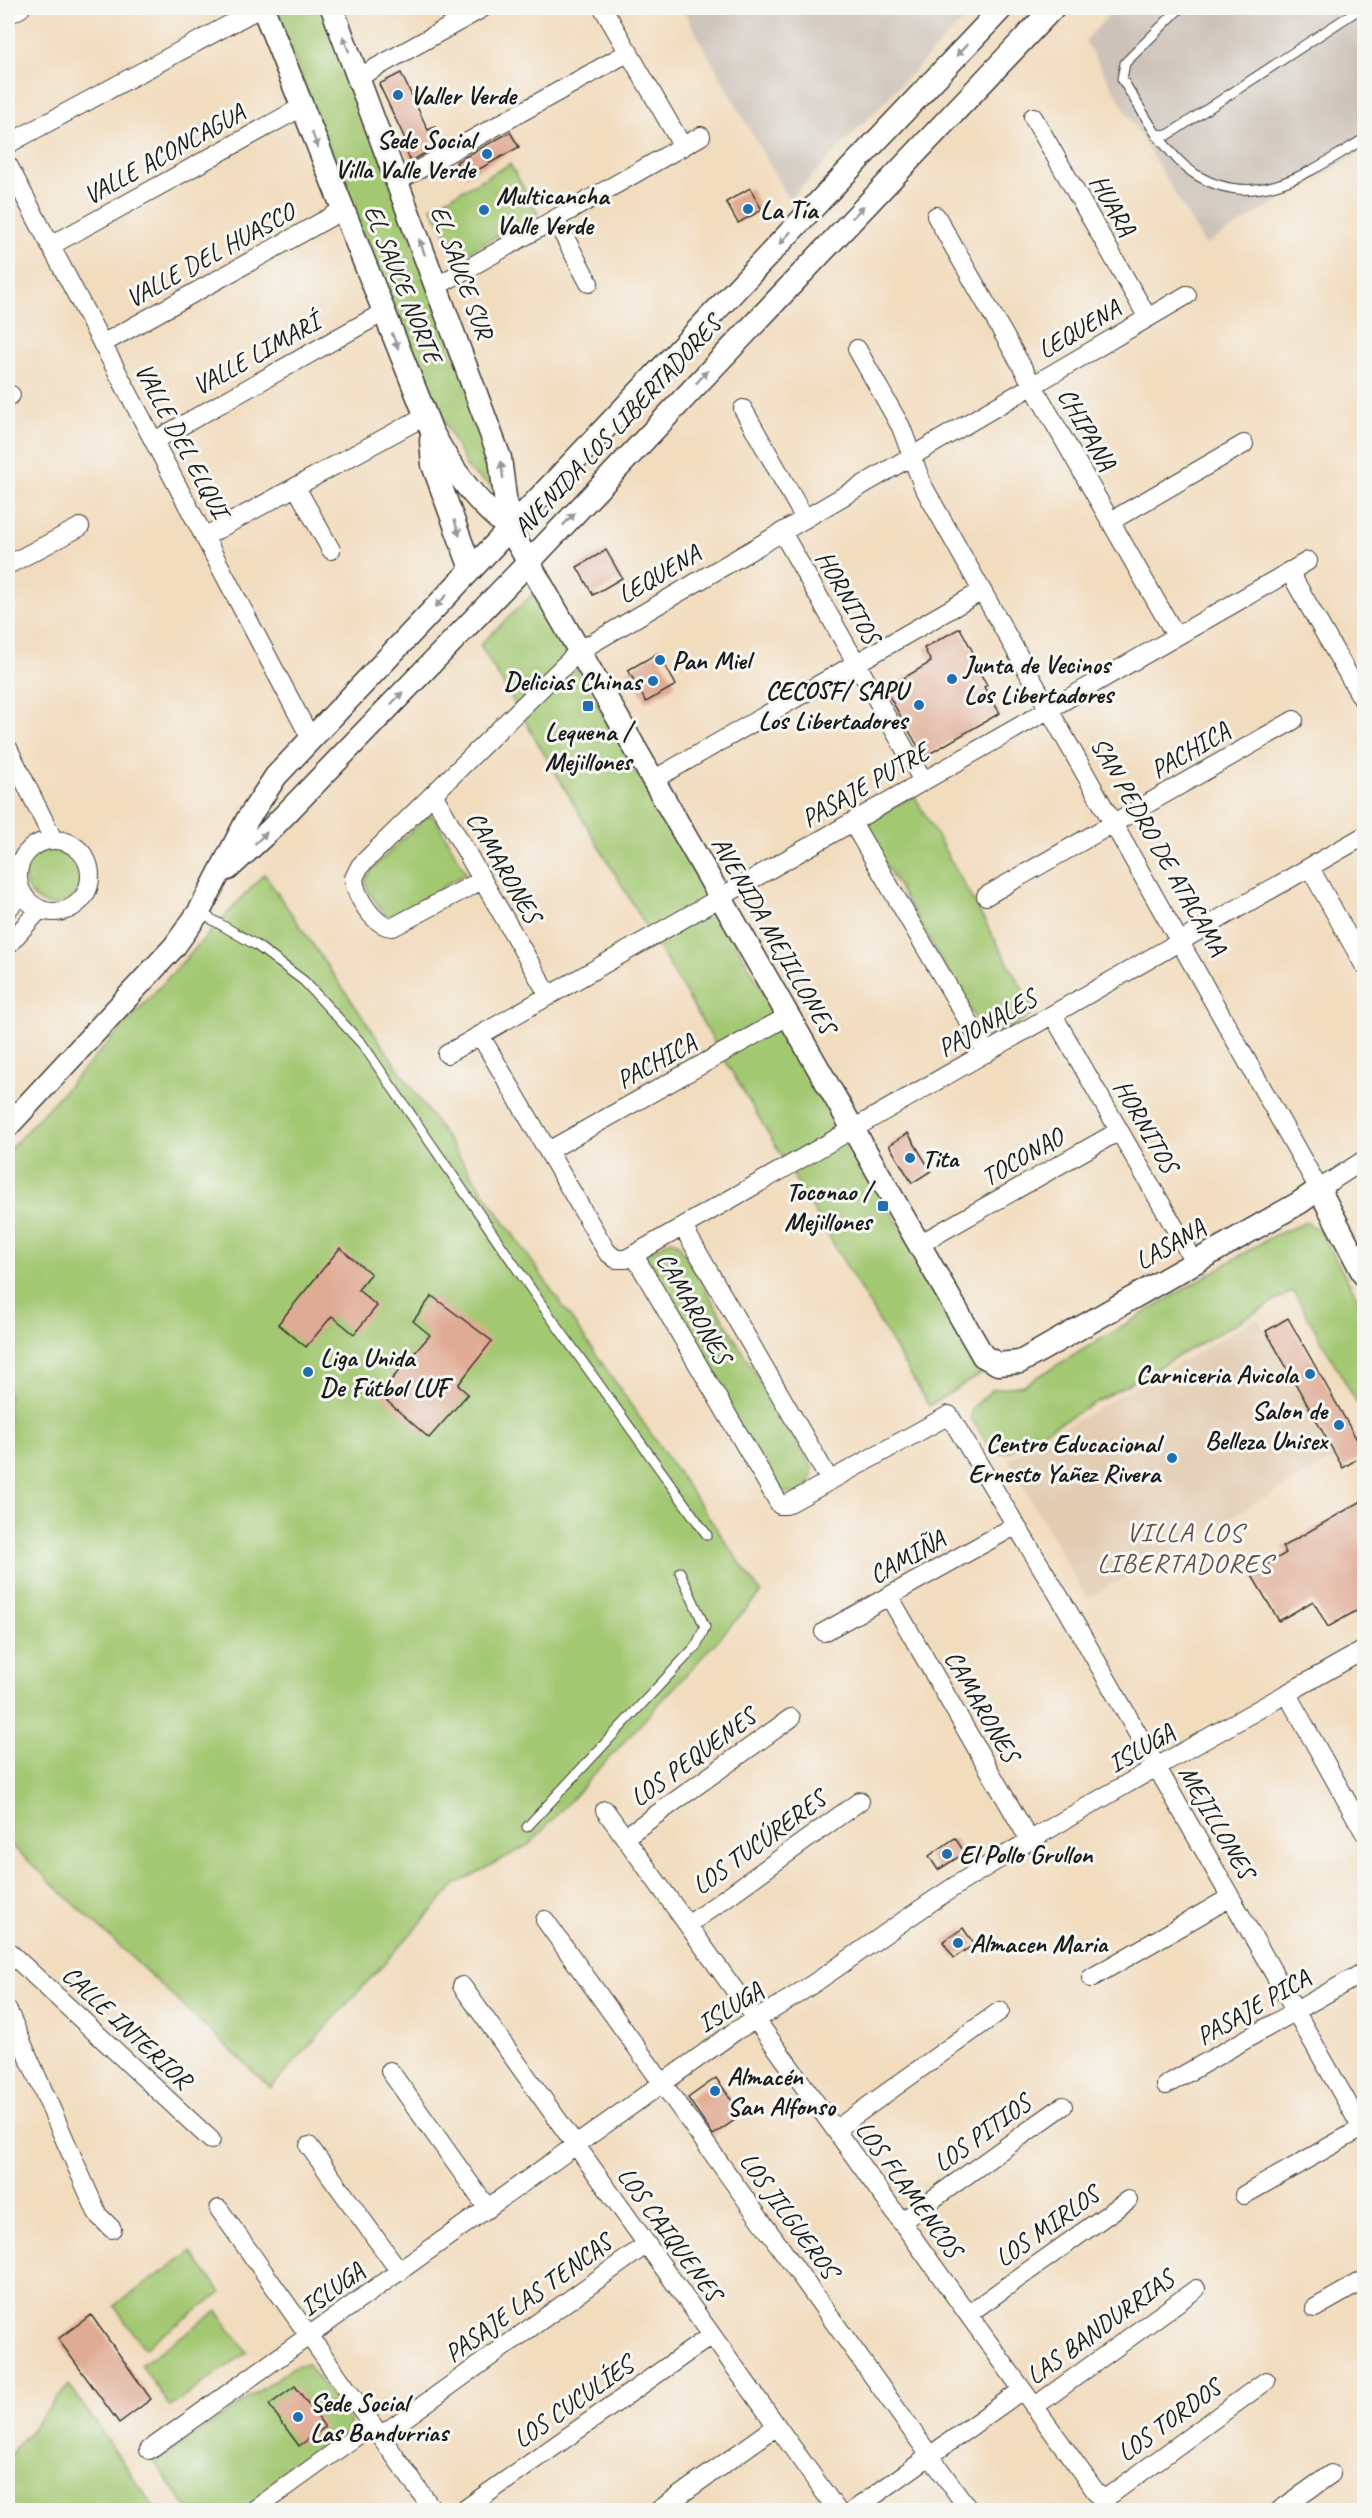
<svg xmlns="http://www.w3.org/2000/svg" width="1372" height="2518" viewBox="0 0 1372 2518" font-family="Caveat,sans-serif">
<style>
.built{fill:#e2cbb1}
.industrial{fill:#cdc2b9}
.green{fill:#a3c872;stroke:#607247;stroke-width:1.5}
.building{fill:#e0ab94}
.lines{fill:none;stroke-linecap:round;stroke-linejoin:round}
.service-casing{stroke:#3c3934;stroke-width:11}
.minor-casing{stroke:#3c3934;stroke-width:20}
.tertiary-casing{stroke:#3c3934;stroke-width:25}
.service{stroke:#fff;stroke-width:9}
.minor{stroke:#fff;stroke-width:18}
.tertiary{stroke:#fff;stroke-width:22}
.oneway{fill:#999}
.poi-dot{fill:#1f6fb2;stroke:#f6f6f2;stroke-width:2}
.labels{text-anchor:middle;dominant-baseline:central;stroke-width:6;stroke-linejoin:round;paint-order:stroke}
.poi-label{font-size:26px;font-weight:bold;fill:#1c1c1c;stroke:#f6f6f2;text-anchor:start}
.street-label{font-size:26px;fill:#1c1c1c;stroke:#f6f6f2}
.neighbourhood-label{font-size:27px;letter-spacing:1.5px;fill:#614e46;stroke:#f6f6f2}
</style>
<rect width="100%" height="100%" fill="#f6f6f2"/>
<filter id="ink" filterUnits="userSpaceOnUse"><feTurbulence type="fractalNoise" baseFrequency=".0167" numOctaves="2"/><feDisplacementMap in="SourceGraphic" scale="12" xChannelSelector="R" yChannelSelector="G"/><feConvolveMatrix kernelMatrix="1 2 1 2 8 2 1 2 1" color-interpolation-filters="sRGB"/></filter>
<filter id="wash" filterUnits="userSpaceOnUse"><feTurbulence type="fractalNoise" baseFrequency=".008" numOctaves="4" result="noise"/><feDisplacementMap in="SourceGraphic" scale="24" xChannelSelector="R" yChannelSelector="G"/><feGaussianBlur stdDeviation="1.35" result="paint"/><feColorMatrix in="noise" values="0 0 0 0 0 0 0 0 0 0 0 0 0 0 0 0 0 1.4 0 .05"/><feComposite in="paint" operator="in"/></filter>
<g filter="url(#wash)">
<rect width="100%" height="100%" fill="#f2dcbe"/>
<path class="built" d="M 1258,1318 L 1337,1457 L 1087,1599 L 1008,1459 Z"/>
<path class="industrial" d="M 682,8 L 975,8 L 789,200 Z
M 1115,8 L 1364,8 L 1364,150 L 1205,245 L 1085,41 Z"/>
<path class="green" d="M 275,8 L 324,8 L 495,458 L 491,486 L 469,471 L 442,417 L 354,213 Z
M 510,164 L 538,213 L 459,257 L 431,207 Z
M 533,594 L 984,1372 L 929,1406 L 480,645 Z
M 914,795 L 1036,1013 L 993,1038 L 985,1035 L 866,831 L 870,821 Z
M 431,815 L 435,818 L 466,873 L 389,920 L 368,891 L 365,880 L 371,870 L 424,818 Z
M25 876a29 29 0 1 1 58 0a29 29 0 1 1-58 0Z
M 264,874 L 761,1593 L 530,1844 L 456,1884 L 271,2088 L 8,1842 L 8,1151 Z
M 1306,1222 L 1321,1232 L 1364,1310 L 1364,1415 L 1293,1291 L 1008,1452 L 993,1453 L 971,1418 L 972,1408 L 993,1389 L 1024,1385 L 1271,1237 Z
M 671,1240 L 678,1243 L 812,1468 C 813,1482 809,1486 798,1494 L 784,1492 L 771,1483 L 645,1261 L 646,1254 Z
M 191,2252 L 221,2293 L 144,2348 L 114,2306 Z
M 217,2311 L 247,2352 L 170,2407 L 141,2365 Z
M 307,2364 L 351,2422 L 344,2437 L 243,2510 L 189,2510 L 155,2463 L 295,2366 Z
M 69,2385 L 156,2510 L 8,2510 L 8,2457 Z"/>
<g id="blocks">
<path class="building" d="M 401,73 L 428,130 L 435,127 L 443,143 L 411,161 L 402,143 L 406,141 L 379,84 Z
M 510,132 L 519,147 L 465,177 L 456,162 Z
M 750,188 L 762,210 L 738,223 L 726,202 Z
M 606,550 L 622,578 L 593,595 L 577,567 Z
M 960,628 L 974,654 L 970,656 L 987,685 L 984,687 L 1000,713 L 924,757 L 885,689 L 931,662 L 924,648 Z
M 658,653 L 676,685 L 646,702 L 628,670 Z
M 908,1133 L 931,1171 L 912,1183 L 889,1145 Z
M 340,1248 L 371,1274 L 358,1290 L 377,1306 L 354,1334 L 332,1316 L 306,1347 L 278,1324 Z
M 432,1296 L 492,1341 L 458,1385 L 468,1394 L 429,1438 L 379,1394 L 430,1335 L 413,1321 Z
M 1288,1318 L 1365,1454 L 1343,1468 L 1266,1331 Z
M 1365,1499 L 1365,1606 L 1328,1627 L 1313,1601 L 1279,1621 L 1251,1574 L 1286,1553 L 1282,1547 Z
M 955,1838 L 965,1853 L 938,1870 L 929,1856 Z
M 963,1928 L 974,1944 L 954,1958 L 943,1942 Z
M 716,2078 L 742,2115 L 713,2135 L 688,2098 Z
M 91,2315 L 151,2399 L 119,2423 L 58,2339 Z
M 295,2386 L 325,2427 L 299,2446 L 269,2405 Z"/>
</g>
</g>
<g filter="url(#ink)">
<use href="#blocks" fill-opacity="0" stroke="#3c3934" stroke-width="1.5"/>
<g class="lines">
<defs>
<path id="service" d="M 1180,8 L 1125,63 L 1122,79 L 1156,134 L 1168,135 L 1361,8
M 1156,134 C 1168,148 1179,164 1195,174 C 1257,213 1312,170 1364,139
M 199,912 L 256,945 L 304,981 L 363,1045 L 542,1305 L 707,1535
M 527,1827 L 696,1646 L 705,1627 L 680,1572"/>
<path id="minor" d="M 603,8 L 683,147
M 8,15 L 21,8
M 359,77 L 483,8
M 1033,117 L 1148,318
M 8,144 L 260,8
M 8,165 L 311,739
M 398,181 L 629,52
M 936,216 L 1176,636
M 555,219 L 589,283
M 50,246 L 302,107
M 437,286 L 701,136
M 102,344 L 343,210
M 857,349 L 901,427 L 923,486 L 1319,1189 L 1364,1160
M 8,397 L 11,395
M 743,409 L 805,519
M 154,441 L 384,312
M 296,487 L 331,550
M 1111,521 L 1244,444
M 782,532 L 923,781
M 204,537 L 425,416
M 8,565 L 80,527
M 1289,571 L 1364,702
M 8,748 L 53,839
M 653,780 L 982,591
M 433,794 L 549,996
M 852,822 L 987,1053
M18 876a36 36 0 1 1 72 0a36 36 0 1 1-72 0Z
M 1310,868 L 1364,965
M 482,880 L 393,927 C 374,927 355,896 354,878 L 360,866 L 579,651 L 1187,295
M 986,896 L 1294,720
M 8,909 L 22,893
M 8,945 L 40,909
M 1053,1015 L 1195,1263
M 480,1035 L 607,1252 L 616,1259 L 626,1259 L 1364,836
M 447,1054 L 1308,561
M 548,1151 L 788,1016
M 683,1227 L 830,1481
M 918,1245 L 1119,1131
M 634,1255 L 780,1505 L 786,1505 L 949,1415 L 1068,1611 L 1364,2132
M 889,1596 L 1030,1841
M 824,1632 L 1015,1526
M 1287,1694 L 1364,1832
M 605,1810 L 1109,2510
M 625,1837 L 791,1718
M 545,1920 L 969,2510
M 688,1925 L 860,1801
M 8,1951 L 211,2140
M 1091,1978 L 1231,1897
M 462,1986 L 837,2510
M 8,2011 L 98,2215 L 112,2229
M 390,2071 L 488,2209
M 1166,2085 L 1364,1972
M 835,2130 L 1000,2011
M 309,2146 L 400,2272
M 1244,2195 L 1364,2127
M 219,2209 L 433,2510
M 901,2222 L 1063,2106
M 1315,2308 L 1364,2280
M 968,2314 L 1128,2200
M 1034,2407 L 1196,2289
M 380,2436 L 647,2244
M 149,2450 L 737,2030 C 819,1986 892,1925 971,1876 C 1100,1797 1233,1724 1364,1650
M 1102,2501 L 1266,2381
M 254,2510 L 372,2425
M 464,2510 L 712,2335
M 659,2510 L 777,2426
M 854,2510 L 1022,2390
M 1280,2510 L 1331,2474"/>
<path id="tertiary" d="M 263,8 L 432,432 C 451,468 476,503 509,528
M 332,8 L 500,458 L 509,528 L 983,1356 L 998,1364 L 1020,1362 L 1299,1203 L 1319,1189 L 1364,1275
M 431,440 L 433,465 L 471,569
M 228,869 L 271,829 L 529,562 L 1053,8
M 8,1126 L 174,947 L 199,912 L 247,820 L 276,776 L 1002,8"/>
</defs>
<use href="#service" class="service-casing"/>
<use href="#minor" class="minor-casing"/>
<use href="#tertiary" class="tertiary-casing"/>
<use href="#service" class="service"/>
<use href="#minor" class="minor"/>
<use href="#tertiary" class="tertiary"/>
</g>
<defs><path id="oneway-solid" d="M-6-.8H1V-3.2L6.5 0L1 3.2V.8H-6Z" transform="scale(1.5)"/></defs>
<g class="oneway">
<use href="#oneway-solid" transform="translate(346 44) rotate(-111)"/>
<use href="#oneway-solid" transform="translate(962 50) rotate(133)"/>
<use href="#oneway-solid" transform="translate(315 140) rotate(68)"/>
<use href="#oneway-solid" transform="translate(858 212) rotate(-46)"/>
<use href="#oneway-solid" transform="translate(785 238) rotate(133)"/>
<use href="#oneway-solid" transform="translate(422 247) rotate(-110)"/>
<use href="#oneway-solid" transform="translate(395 341) rotate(68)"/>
<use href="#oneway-solid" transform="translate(702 377) rotate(-47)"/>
<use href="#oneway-solid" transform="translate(502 470) rotate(-98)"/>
<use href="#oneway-solid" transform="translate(569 519) rotate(-47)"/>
<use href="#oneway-solid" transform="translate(457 528) rotate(72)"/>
<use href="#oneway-solid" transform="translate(441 601) rotate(133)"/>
<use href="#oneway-solid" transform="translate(397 698) rotate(-46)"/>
<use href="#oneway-solid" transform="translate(261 838) rotate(-43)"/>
</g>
</g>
<g class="poi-dot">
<circle cx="398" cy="95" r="6"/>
<circle cx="487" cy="154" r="6"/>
<circle cx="748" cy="209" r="6"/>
<circle cx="484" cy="210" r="6"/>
<circle cx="660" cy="660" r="6"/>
<circle cx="952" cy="679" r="6"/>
<circle cx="653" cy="681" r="6"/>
<circle cx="919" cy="705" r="6"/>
<rect x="582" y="700" width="12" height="12" rx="3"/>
<circle cx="910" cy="1158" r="6"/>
<rect x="877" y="1200" width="12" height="12" rx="3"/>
<circle cx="308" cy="1372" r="6"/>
<circle cx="1310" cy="1374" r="6"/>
<circle cx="1339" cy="1425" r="6"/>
<circle cx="1172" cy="1458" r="6"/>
<circle cx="947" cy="1854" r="6"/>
<circle cx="958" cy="1943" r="6"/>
<circle cx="715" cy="2091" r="6"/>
<circle cx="298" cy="2417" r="6"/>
</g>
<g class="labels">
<g class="poi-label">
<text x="410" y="95">Valler Verde</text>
<text x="475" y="139" text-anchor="end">Sede Social<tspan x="475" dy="30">Villa Valle Verde</tspan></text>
<text x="496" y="195">Multicancha<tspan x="496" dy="30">Valle Verde</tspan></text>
<text x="760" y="209">La Tía</text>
<text x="672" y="660">Pan Miel</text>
<text x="964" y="664">Junta de Vecinos<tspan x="964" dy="30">Los Libertadores</tspan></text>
<text x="641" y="681" text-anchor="end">Delicias Chinas</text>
<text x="907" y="690" text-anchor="end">CECOSF/ SAPU<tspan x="907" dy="30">Los Libertadores</tspan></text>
<text x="588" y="731" text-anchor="middle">Lequena /<tspan x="588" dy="30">Mejillones</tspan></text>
<text x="922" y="1158">Tita</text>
<text x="871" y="1191" text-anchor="end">Toconao /<tspan x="871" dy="30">Mejillones</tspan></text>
<text x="320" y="1357">Liga Unida<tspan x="320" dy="30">De Fútbol LUF</tspan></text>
<text x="1298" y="1374" text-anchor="end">Carniceria Avicola</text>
<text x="1327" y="1410" text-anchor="end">Salon de<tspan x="1327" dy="30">Belleza Unisex</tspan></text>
<text x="1160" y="1443" text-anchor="end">Centro Educacional<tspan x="1160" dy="30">Ernesto Yañez Rivera</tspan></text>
<text x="959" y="1854">El Pollo Grullon</text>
<text x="970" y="1943">Almacen Maria</text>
<text x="727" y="2076">Almacén<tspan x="727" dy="30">San Alfonso</tspan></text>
<text x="310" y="2402">Sede Social<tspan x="310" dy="30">Las Bandurrias</tspan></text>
</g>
<g class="street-label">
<text transform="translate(164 154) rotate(-29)">VALLE ACONCAGUA</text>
<text transform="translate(1113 205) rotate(60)">HUARA</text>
<text transform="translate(210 255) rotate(-29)">VALLE DEL HUASCO</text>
<text transform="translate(462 272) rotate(70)">EL SAUCE SUR</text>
<text transform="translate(403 284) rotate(68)">EL SAUCE NORTE</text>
<text transform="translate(1079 329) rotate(-30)">LEQUENA</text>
<text transform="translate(256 354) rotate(-29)">VALLE LIMARÍ</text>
<text transform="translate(617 426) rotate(-47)">AVENIDA LOS LIBERTADORES</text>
<text transform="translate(1087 429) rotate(60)">CHIPANA</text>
<text transform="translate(182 440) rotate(62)">VALLE DEL ELQUI</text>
<text transform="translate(659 574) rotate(-30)">LEQUENA</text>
<text transform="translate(848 597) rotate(60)">HORNITOS</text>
<text transform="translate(1190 750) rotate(-30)">PACHICA</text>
<text transform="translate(865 785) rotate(-30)">PASAJE PUTRE</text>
<text transform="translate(1159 846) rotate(60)">SAN PEDRO DE ATACAMA</text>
<text transform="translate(504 867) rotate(60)">CAMARONES</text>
<text transform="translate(774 935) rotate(60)">AVENIDA MEJILLONES</text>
<text transform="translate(987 1023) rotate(-30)">PAJONALES</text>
<text transform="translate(656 1061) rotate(-29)">PACHICA</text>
<text transform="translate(1146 1126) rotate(60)">HORNITOS</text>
<text transform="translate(1022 1157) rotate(-30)">TOCONAO</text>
<text transform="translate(1170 1244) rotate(-30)">LASANA</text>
<text transform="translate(694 1308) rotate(60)">CAMARONES</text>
<text transform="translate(907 1557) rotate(-29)">CAMIÑA</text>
<text transform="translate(982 1706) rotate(60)">CAMARONES</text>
<text transform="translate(1141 1748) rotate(-30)">ISLUGA</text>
<text transform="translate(693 1757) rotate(-36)">LOS PEQUENES</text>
<text transform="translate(1217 1822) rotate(60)">MEJILLONES</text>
<text transform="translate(759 1842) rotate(-36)">LOS TUCÚRERES</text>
<text transform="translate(730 2007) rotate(-32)">ISLUGA</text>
<text transform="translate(1253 2007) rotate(-30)">PASAJE PICA</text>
<text transform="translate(127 2027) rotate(43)">CALLE INTERIOR</text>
<text transform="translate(982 2133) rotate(-36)">LOS PITIOS</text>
<text transform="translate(909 2189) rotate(54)">LOS FLAMENCOS</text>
<text transform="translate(789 2215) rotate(54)">LOS JILGUEROS</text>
<text transform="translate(1047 2226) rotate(-35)">LOS MIRLOS</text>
<text transform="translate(670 2234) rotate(54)">LOS CAIQUENES</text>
<text transform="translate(332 2289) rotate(-36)">ISLUGA</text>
<text transform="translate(528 2298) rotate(-36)">PASAJE LAS TENCAS</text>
<text transform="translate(1100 2327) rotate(-36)">LAS BANDURRIAS</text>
<text transform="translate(573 2402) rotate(-35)">LOS CUCULÍES</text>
<text transform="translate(1169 2420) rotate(-36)">LOS TORDOS</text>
</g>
<g class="neighbourhood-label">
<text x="1185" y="1532">VILLA LOS<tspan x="1185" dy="31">LIBERTADORES</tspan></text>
</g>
</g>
<rect width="1372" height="2518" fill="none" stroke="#f6f6f2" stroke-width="30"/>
</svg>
